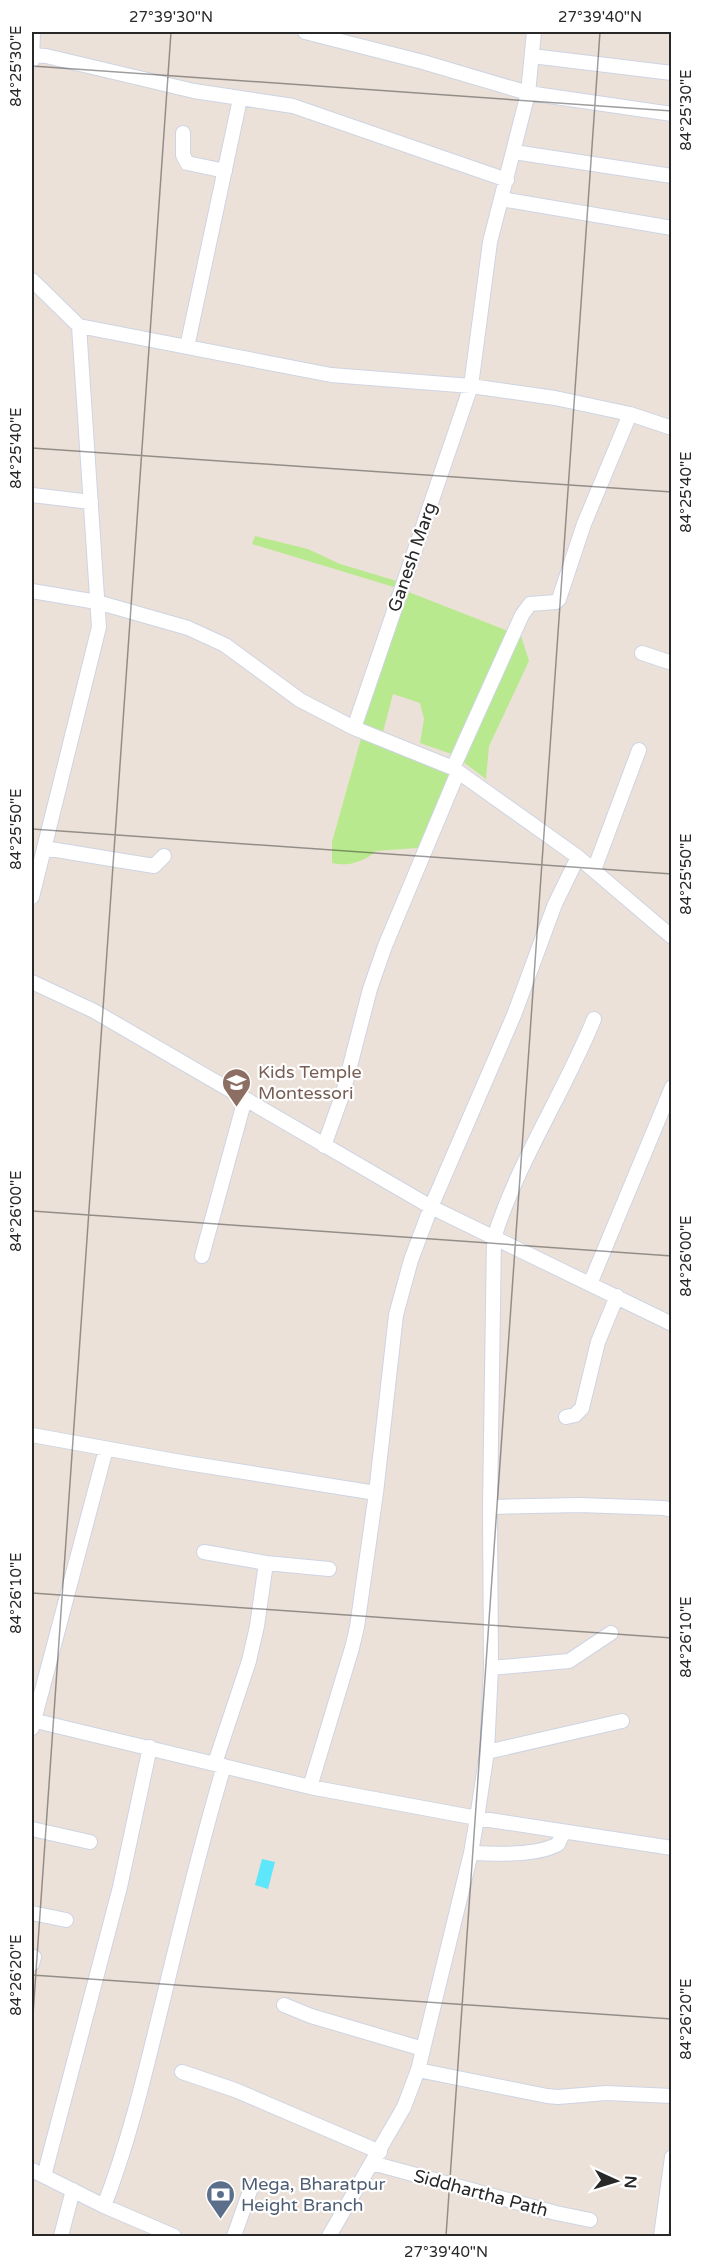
<svg xmlns="http://www.w3.org/2000/svg" width="703" height="2268" viewBox="0 0 703 2268" font-family="'Varela Round',sans-serif">
<style>
.green{fill:#b9e98e}
.water{fill:#5ee6fb}
.lines{fill:none;stroke-linecap:round;stroke-linejoin:round}
.minor-casing{stroke:#cdd4e3;stroke-width:16}
.minor{stroke:#fff;stroke-width:14}
.ticks{fill:none;stroke:#282828;stroke-width:1.5;stroke-opacity:0.45}
.labels{text-anchor:middle;dominant-baseline:central;stroke-width:4.5;stroke-linejoin:round;paint-order:stroke}
.street-label{font-size:18px;fill:#282828;stroke:#fff}
.education-label{font-size:18px;fill:#785e54;stroke:#fff;text-anchor:start}
.service-label{font-size:18px;fill:#4e5e75;stroke:#fff;text-anchor:start}
.neatline{fill:none;stroke:#282828;stroke-width:2}
.ticks-label{font-size:15px;text-anchor:middle;fill:#282828}
</style>
<rect width="100%" height="100%" fill="#ece1d8"/>
<path class="green" d="M 255,536 L 308,549 L 340,564 L 400,582 L 397,588 L 252,544 Z
M 406,591 L 521,636 L 529,661 L 489,746 L 486,779 L 454,755 L 420,743 L 424,719 L 420,703 L 393,694 L 383,732 L 362,724 Z
M 362,735 L 463,775 L 430,847 L 376,851 C 364,862 347,867 332,863 L 332,842 Z"/>
<path class="water" d="M 262,1859 L 275,1862 L 268,1889 L 255,1885 Z"/>
<g class="lines">
<defs>
<path id="minor" d="M 305,32 L 423,62 L 528,93 L 672,114
M 32,55 L 46,56 L 194,91 L 293,106 L 507,180
M 532,56 L 672,73
M 32,61 L 33,32
M 183,133 L 183,155 L 187,163 L 225,171
M 514,152 L 672,176
M 501,199 L 672,228
M 32,280 L 79,326 L 99,627 L 32,897
M 79,326 L 331,375 L 471,386 L 555,398 L 630,414 L 672,428
M 187,347 L 240,99
M 32,495 L 91,502
M 32,591 L 97,602 L 188,628 L 225,645 L 300,700 L 354,728 L 453,768 L 578,857 L 672,937
M 642,653 L 672,663
M 354,728 L 471,386 L 490,242 L 528,93 L 534,32
M 453,768 L 522,615 L 530,604 L 556,602 L 559,599 L 584,524 L 630,414
M 44,848 L 154,866 L 164,856
M 594,870 L 639,750
M 32,982 L 94,1011 L 431,1207 L 672,1324
M 324,1146 L 343,1093 L 370,989 L 385,946 L 458,772
M 202,1256 L 245,1099
M 590,1284 L 672,1087
M 566,1417 L 575,1415 L 582,1408 L 598,1342 L 617,1296
M 32,1435 L 181,1462 L 376,1493
M 490,1507 L 579,1505 L 664,1508 L 672,1510
M 204,1552 L 266,1563 L 329,1569
M 491,1668 L 569,1661 L 611,1633
M 32,1720 L 310,1787 L 477,1818 L 672,1848
M 32,1728 L 106,1449
M 487,1752 L 622,1721
M 215,1763 L 249,1661 L 257,1626 L 266,1563
M 310,1787 L 352,1648 L 357,1627 L 376,1493 L 396,1315 L 411,1260 L 431,1207 L 514,1015 L 555,904 L 578,857
M 32,1829 L 90,1842
M 471,1853 C 495,1854 537,1856 558,1844 L 563,1833
M 32,1913 L 66,1920
M 32,1964 L 34,1957
M 284,2005 L 311,2016 L 423,2049
M 418,2070 L 547,2096 L 558,2097 L 606,2093 L 672,2096
M 182,2072 L 235,2090 L 380,2152
M 372,2163 L 556,2213 L 590,2220
M 32,2170 L 104,2206 L 174,2236
M 44,2176 L 120,1887 L 150,1747
M 104,2206 C 130,2139 146,2069 163,2000 C 182,1921 201,1843 224,1766
M 61,2236 L 73,2190
M 234,2236 L 251,2188
M 329,2236 L 404,2107 L 418,2070 L 471,1853 L 477,1818 L 487,1752 L 491,1668 L 490,1507 L 494,1238 C 518,1161 564,1093 594,1019
M 661,2236 L 672,2157"/>
</defs>
<use href="#minor" class="minor-casing"/>
<use href="#minor" class="minor"/>
</g>
<path class="ticks" d="M 32,66 L 672,111M 32,448 L 672,492M 32,829 L 672,874M 32,1211 L 672,1256M 32,1593 L 672,1638M 32,1975 L 672,2019M 32,2029 L 171,32M 446,2236 L 600,32"/>
<defs>
<symbol id="school-pin" viewBox="-11 -11 22 30"><path d="M0 17L-7.5 6A9.5 9.5 0 1 1 7.5 6Z" fill="#8d6e63" stroke="#fff"/><path d="M0-5L7-2L0 1L-7-2ZM-4 1L0 2.5L4 1V4Q0 6-4 4Z" fill="#fff"/></symbol>
<symbol id="bank-pin" viewBox="-11 -11 22 30"><path d="M0 17L-7.5 6A9.5 9.5 0 1 1 7.5 6Z" fill="#5c6f8a" stroke="#fff"/><path d="M-6-4H6V4H-6ZM0-2.3a2.3 2.3 0 1 0 0 4.6a2.3 2.3 0 1 0 0-4.6Z" fill="#fff"/></symbol>
</defs>
<g fill-rule="evenodd">
<use href="#school-pin" x="220" y="1066" width="33" height="45"/>
<use href="#bank-pin" x="204" y="2178" width="33" height="45"/>
</g>
<g class="labels">
<g class="street-label">
<text transform="translate(412 557) rotate(-71)">Ganesh Marg</text>
<text transform="translate(481 2193) rotate(15)">Siddhartha Path</text>
</g>
<g class="education-label">
<text x="258" y="1072">Kids Temple<tspan x="258" dy="21">Montessori</tspan></text>
</g>
<g class="service-label">
<text x="241" y="2184">Mega, Bharatpur<tspan x="241" dy="21">Height Branch</tspan></text>
</g>
</g>
<rect width="703" height="2268" fill="none" stroke="#ffffff" stroke-width="66"/>
<g transform="translate(616 2181) rotate(94)" stroke="#ffffff" stroke-width="4.5" paint-order="stroke">
<path d="M0-4.5L10 22L0 15L-10 22Z" fill="#282828"/>
<text y="-9" font-size="16" font-weight="bold" text-anchor="middle" fill="#282828">N</text>
</g>
<rect x="33" y="33" width="637" height="2202" class="neatline"/>
<g class="ticks-label">
<text x="171" y="22">27°39'30"N</text>
<text x="600" y="22">27°39'40"N</text>
<text transform="translate(16 66) rotate(-90)" y="5">84°25'30"E</text>
<text transform="translate(686 110) rotate(-90)" y="5">84°25'30"E</text>
<text transform="translate(16 448) rotate(-90)" y="5">84°25'40"E</text>
<text transform="translate(686 492) rotate(-90)" y="5">84°25'40"E</text>
<text transform="translate(16 829) rotate(-90)" y="5">84°25'50"E</text>
<text transform="translate(686 874) rotate(-90)" y="5">84°25'50"E</text>
<text transform="translate(16 1211) rotate(-90)" y="5">84°26'00"E</text>
<text transform="translate(686 1256) rotate(-90)" y="5">84°26'00"E</text>
<text transform="translate(16 1593) rotate(-90)" y="5">84°26'10"E</text>
<text transform="translate(686 1637) rotate(-90)" y="5">84°26'10"E</text>
<text transform="translate(16 1975) rotate(-90)" y="5">84°26'20"E</text>
<text transform="translate(686 2019) rotate(-90)" y="5">84°26'20"E</text>
<text x="446" y="2257">27°39'40"N</text>
</g>
</svg>
